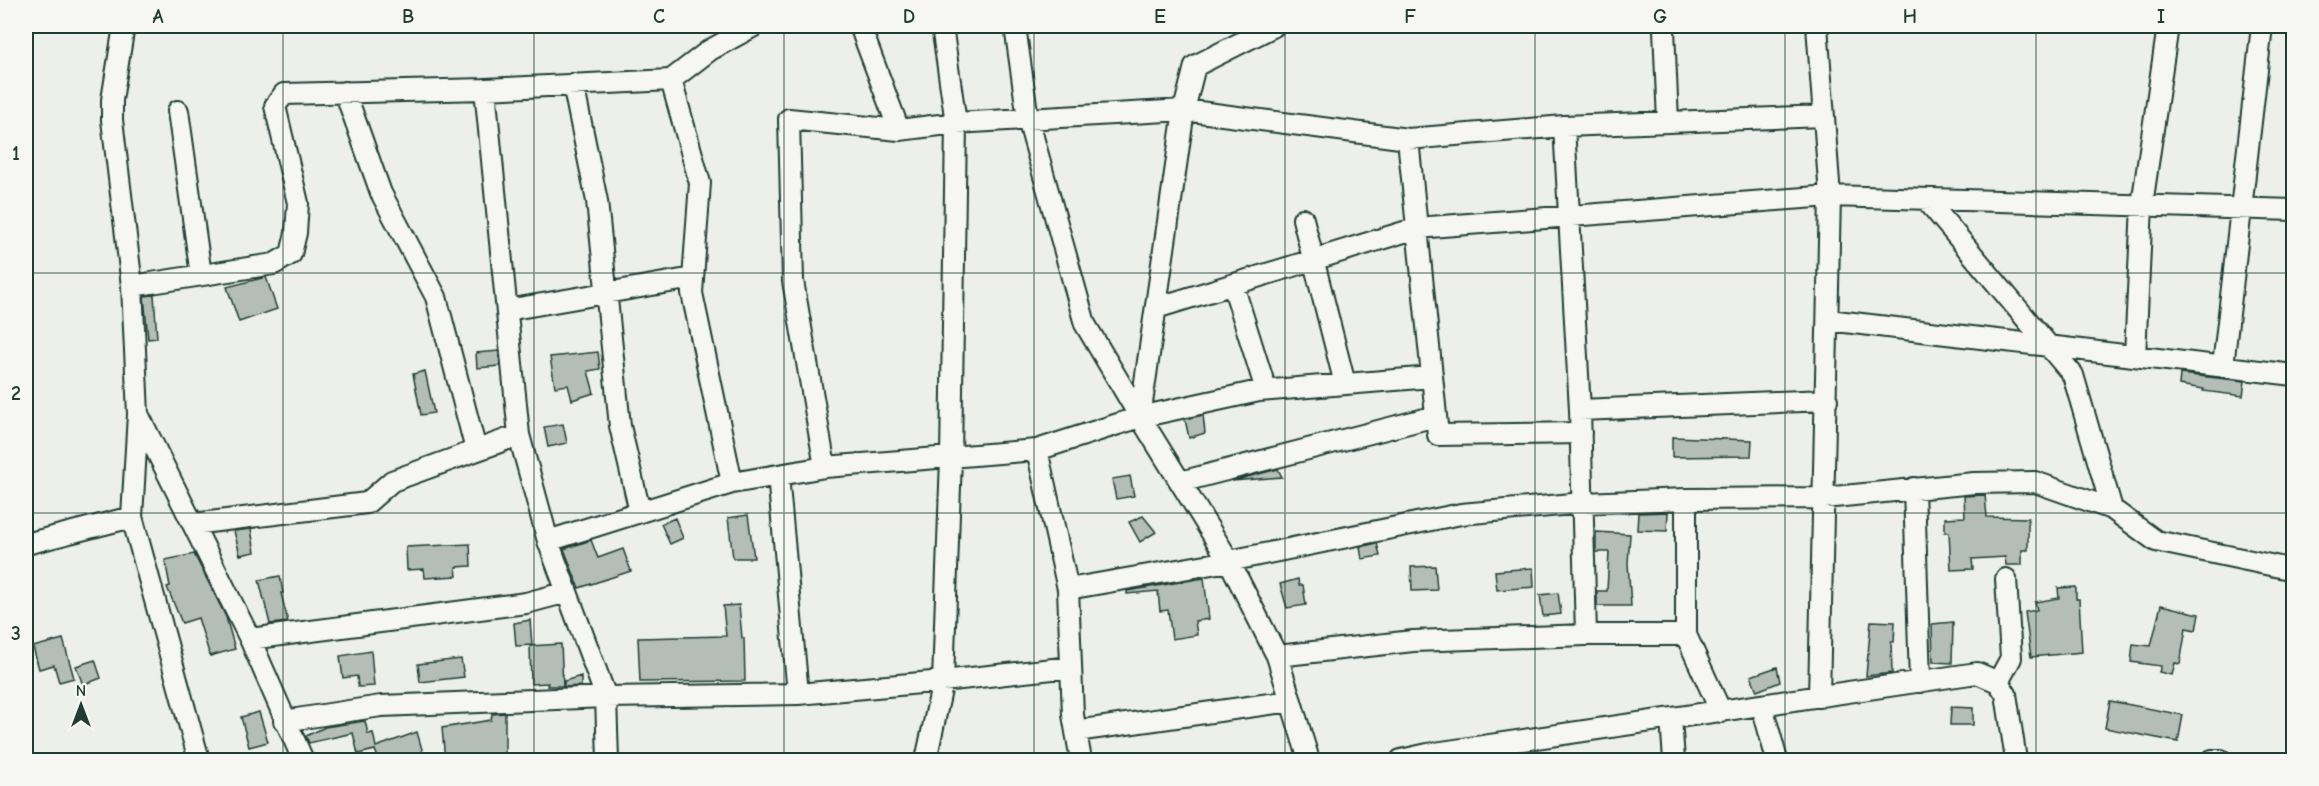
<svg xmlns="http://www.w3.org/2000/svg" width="2319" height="786" font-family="'Comic Neue',sans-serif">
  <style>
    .building { fill: #b4bdb8; stroke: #1f3d34; stroke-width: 1.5 }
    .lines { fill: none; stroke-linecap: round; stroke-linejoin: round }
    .minor-casing { stroke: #1f3d34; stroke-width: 24 }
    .minor { stroke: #f6f6f2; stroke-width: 20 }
    .grid { fill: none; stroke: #1f3d34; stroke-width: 1.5; stroke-opacity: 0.55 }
    .neatline { fill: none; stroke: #1f3d34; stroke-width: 2 }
    .grid-label { font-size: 20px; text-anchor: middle; font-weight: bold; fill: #1f3d34 }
  </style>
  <rect width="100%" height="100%" fill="#edefea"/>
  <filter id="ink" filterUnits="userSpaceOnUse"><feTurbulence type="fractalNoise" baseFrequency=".0167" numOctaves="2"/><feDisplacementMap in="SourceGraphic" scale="12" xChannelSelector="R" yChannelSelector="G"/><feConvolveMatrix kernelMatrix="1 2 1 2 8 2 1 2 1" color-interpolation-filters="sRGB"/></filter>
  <g filter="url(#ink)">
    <!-- building -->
    <path class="building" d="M266,277L277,309L239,322L227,287Z
      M154,295L157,338L148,339L144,296Z
      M499,351L500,366L477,368L476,353Z
      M598,352L600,369L588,371L594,393L572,400L568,385L555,387L550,357Z
      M425,371L434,413L421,415L413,374Z
      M2180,374L2245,381L2243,396L2203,391L2204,389L2179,385Z
      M1203,415L1205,433L1189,438L1185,419Z
      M563,424L567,443L548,447L544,427Z
      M1672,437L1752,440L1751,456L1672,457Z
      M1278,469L1282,477L1232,481Z
      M1130,476L1134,496L1116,499L1112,479Z
      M1985,495L1987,517L2028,518V550H2022V565H2006L2005,557L1972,559L1973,569L1951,570L1949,532H1945V518L1965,517L1964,496Z
      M1668,512L1667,531L1637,530L1638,513Z
      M748,515L754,558H733L728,518Z
      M1143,516L1156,532L1140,542L1129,522Z
      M675,518L683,538L670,544L661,524Z
      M251,529L255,552L240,555L234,531Z
      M1596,532L1630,534L1628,563L1631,606H1597V591H1607L1609,552H1596Z
      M591,540L598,558L623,549L631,571L579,588L564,549Z
      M1377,543L1380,556L1362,559L1360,547Z
      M470,544L471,566L456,567L457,576L425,578L424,569L407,570L406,547Z
      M194,554L226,617L235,649L210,656L198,618L182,623L167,587L170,586L165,560Z
      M1435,566L1437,590L1412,591L1411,567Z
      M1533,568L1534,587L1497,590L1495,571Z
      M280,576L283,593H281L288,622L270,624L259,580Z
      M1204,578L1209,619L1195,621L1197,635L1172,639L1168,610L1160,611L1158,591L1127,594V591Z
      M1298,579L1299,585H1303L1306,605L1287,608L1280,584Z
      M2076,587V599H2079L2082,652L2031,657L2025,612L2037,610L2035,602L2059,598L2058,588Z
      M1558,593L1561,614L1543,616L1540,595Z
      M739,605L742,638H744L745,681L640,682L638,638L726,636L723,606Z
      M2161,605L2199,614L2196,630L2186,628L2180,664L2175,663L2172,675L2159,672L2161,666L2131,662L2133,644L2151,646Z
      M530,620L532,645L516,646L514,623Z
      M1871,621L1895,622L1894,642H1891L1892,673L1866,676Z
      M1953,622L1952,663L1933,662L1932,624Z
      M63,639L74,678L59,682L54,665L39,669L33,647Z
      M561,644L563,686H547L548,683L531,684L530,646Z
      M371,651L374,686L358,687L357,676L343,678L340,656Z
      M461,659L464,677L420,682L418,664Z
      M95,660L101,678L83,685L76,666Z
      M1777,667L1780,682L1757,691L1751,676Z
      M581,676V686L564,687V681Z
      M2110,701L2183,715L2178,742L2105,728Z
      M1951,707L1973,708V725H1950Z
      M259,712L268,742L249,747L241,717Z
      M505,713V754L461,760H445L442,728L491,720L492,714Z
      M365,721L368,734L373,733L376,747L417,732L425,760H379L375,750L358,754L353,733L309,743L306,736L325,727Z"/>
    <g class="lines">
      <defs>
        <path id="minor" d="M124,26L112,100V120L132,286L138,414L132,517L199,760
          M860,26L899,130L956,123L1184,110L1408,139L1564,126L1824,116
          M1015,26L1028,119L1085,324L1140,417
          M1274,26L1195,66L1184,110L1140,417L1229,561L1277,656L1309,760
          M1817,26L1830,196L1819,697
          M1664,29L1668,122
          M671,80L700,183L692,293L732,483
          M573,84L597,201L620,426L640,512
          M485,89L519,435L548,541L606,697L608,760
          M345,92L381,193L436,297L476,450
          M178,111L201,275
          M1564,126L1580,410L1586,635
          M1408,139L1438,435L1581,433
          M1926,199L2073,375L2112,509
          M1303,219L1345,384
          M1233,285L1266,390
          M132,286L274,264L291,254L296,233L298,203L275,106L284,94L485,89L671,80L710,50L754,26
          M1156,308L1417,228L1830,196L2294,210
          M507,310L693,278
          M1828,320L2294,375
          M2135,356L2142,205L2168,26
          M2223,366L2262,26
          M1580,410L1827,400
          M139,416L250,639L303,760
          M1037,450L1068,589L1073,715L1081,760
          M825,467L793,281L789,119L899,130
          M778,475L798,694
          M1180,482L1436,416
          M1914,488L1920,682
          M1686,499V635L1721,712
          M193,524L367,503L392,481L519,435
          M548,541L732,483L825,467L1037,450L1140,417L1259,391L1432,377
          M26,544L132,517
          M2006,579L2011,658L1998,682L2006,694L2016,760
          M1068,589L1229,561L1461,514L1583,503L1686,499L1824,498L1974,483L2035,482L2112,509L2156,541L2294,570
          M250,639L526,603L567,592
          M1277,656L1413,641L1586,635H1686
          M1762,706L1777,760
          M1671,719L1674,760
          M284,721L381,706L606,697L798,694L943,681L1071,667
          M1076,731L1291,701
          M926,760L943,681L951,458L956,123L942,26
          M1401,760L1428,754L1977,673L1998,682
          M2212,760H2221"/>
      </defs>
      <!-- minor casing -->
      <use href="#minor" class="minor-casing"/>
      <!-- minor -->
      <use href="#minor" class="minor"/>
    </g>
  </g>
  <!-- grid -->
  <path class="grid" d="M283,26V760M534,26V760M784,26V760M1034,26V760M1285,26V760M1535,26V760M1785,26V760M2036,26V760M26,273H2294M26,513H2294"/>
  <!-- margin -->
  <rect width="2319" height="786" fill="none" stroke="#f6f6f2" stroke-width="66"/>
  <!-- north arrow -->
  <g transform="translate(81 705)" stroke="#f6f6f2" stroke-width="4.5" paint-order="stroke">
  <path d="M0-4.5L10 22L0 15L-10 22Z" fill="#1f3d34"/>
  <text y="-9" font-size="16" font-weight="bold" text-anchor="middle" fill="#1f3d34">N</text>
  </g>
  <rect x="33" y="33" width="2253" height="720" class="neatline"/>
  <g class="grid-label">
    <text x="158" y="23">A</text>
    <text x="408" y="23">B</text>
    <text x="659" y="23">C</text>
    <text x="909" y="23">D</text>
    <text x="1160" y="23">E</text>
    <text x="1410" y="23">F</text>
    <text x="1660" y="23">G</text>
    <text x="1910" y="23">H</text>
    <text x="2161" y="23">I</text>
    <text x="16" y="160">1</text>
    <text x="16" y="400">2</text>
    <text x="16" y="640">3</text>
  </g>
</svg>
